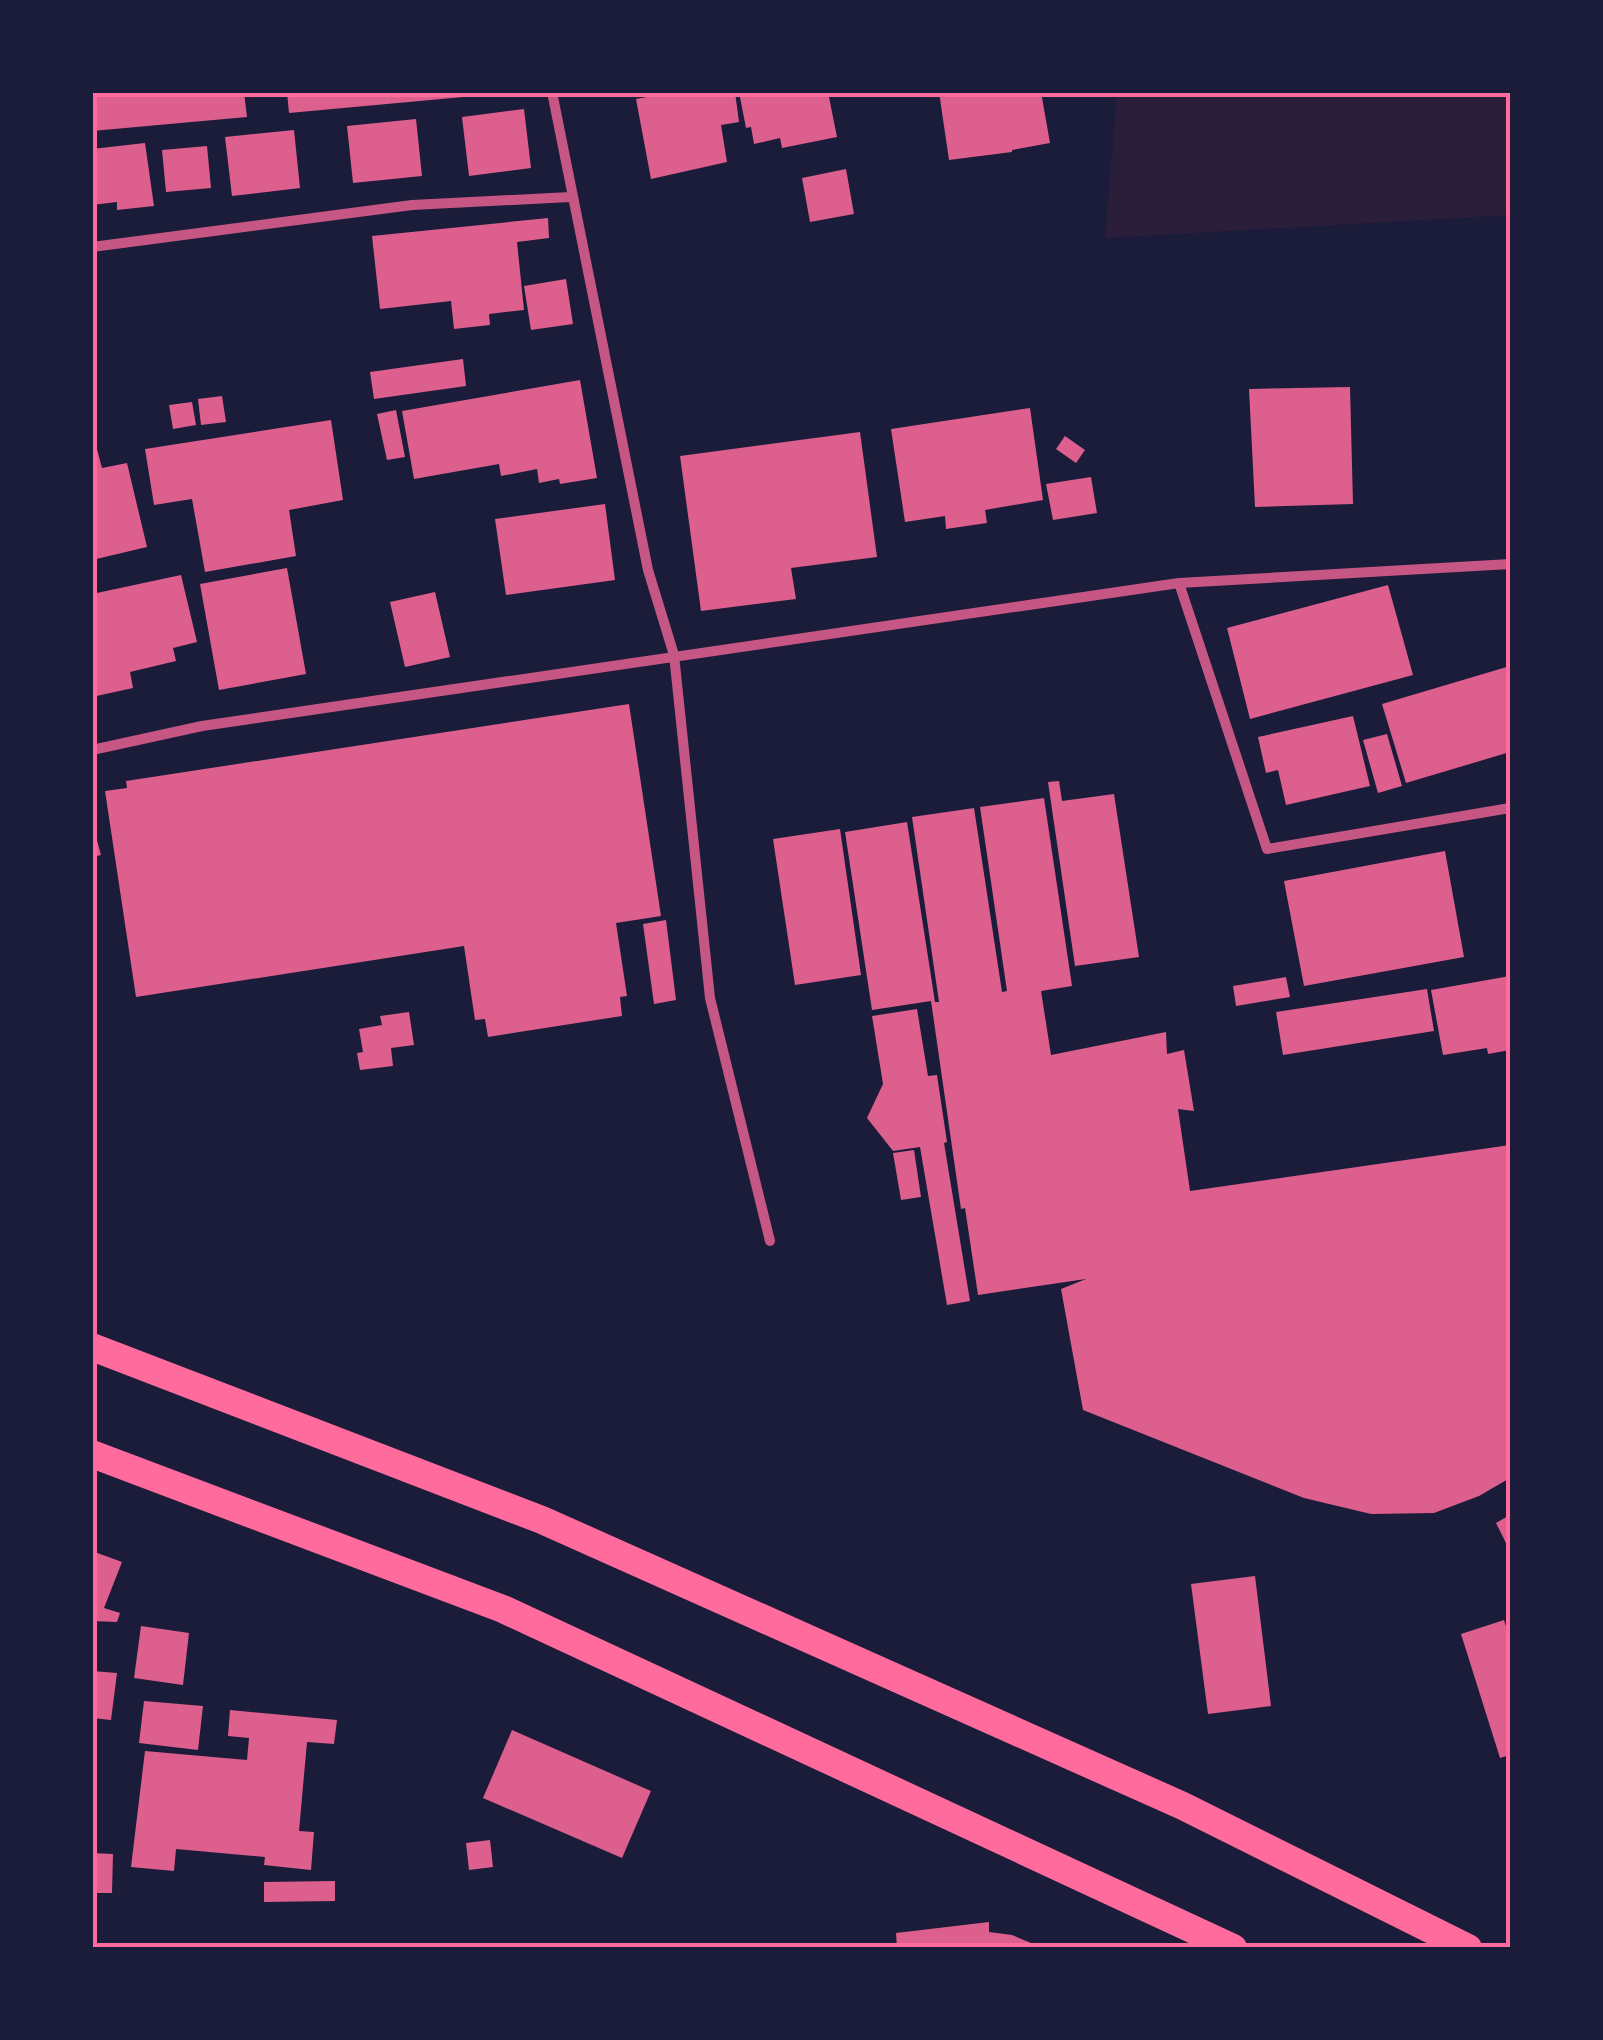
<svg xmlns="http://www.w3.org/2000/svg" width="1603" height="2040" font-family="Ubuntu,sans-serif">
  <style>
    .green { fill: #2a1e3b }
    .building { fill: #dd5f8e }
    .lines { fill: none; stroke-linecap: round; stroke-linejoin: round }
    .minor { stroke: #c65784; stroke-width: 10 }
    .trunk { stroke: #ff6b9d; stroke-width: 28 }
    .neatline { fill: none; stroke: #ff6b9d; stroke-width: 4 }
  </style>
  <rect width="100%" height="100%" fill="#1b1b3a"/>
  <!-- green -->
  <path class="green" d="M1117,93H1510V215L1105,238Z"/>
  <!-- building -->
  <path class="building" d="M92,92H244L247,117L92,131Z
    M287,92H474V96L289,113Z
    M674,92H735L739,122L721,125L727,162L651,179L636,99Z
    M739,92H828L837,137L782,148L780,138L754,144L751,127L746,128Z
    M939,92H1041L1050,143L1012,150V152L949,160Z
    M524,109L531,168L469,176L462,117Z
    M416,119L422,176L353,183L347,126Z
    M294,130L300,188L232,196L225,137Z
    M145,143L154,206L117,210V202L92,205V149Z
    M207,146L211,188L166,192L162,150Z
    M846,169L854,214L810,222L802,178Z
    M548,218L549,238L517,242L524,310L489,314L490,325L454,329L451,301L380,309L372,236Z
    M566,279L573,324L531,330L524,286Z
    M463,359L466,386L374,399L370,372Z
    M580,380L597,478L560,484L559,479L539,483L537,469L501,476L499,464L414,479L402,411Z
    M1350,387L1353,504L1255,507L1249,389Z
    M222,396L226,422L201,425L198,399Z
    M192,402L196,425L173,429L169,405Z
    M1030,408L1043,500L985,510L987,523L946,529L945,516L905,522L891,429Z
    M396,410L405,457L387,460L377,414Z
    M331,420L343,500L289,510L296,556L205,572L192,499L154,505L145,449Z
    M92,430L102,468L127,463L147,547L92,560Z
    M860,432L877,557L791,568L796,599L701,611L680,456Z
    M1065,436L1085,450L1076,463L1056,449Z
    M1091,477L1097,513L1053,520L1046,484Z
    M605,504L615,580L506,595L495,519Z
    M287,568L306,674L219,690L200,584Z
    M181,575L197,642L173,648L176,661L130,672L133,688L92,697V594Z
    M1388,585L1413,675L1250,719L1227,628Z
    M435,592L450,657L405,667L390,602Z
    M1510,666V752L1406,783L1382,704Z
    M629,704L661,916L616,923L627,996L620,997L622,1016L488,1037L485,1019L475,1020L464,946L136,997L105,791L127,788L126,781Z
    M1353,716L1370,786L1286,805L1278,770L1266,773L1258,737Z
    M1387,734L1402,786L1378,793L1363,740Z
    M1059,781L1062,801L1114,794L1139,957L1075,966L1048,782Z
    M1044,798L1072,986L1041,991L1051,1055L1166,1032L1167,1054L1184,1050L1194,1111L1178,1109L1190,1191L1510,1145V1478L1479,1496L1434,1513L1371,1514L1304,1498L1083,1410L1061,1289L1086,1279L978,1295L965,1208L961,1209L931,1001L872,1010L845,832L907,822L935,1002H939L912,817L974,808L1002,992L1007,991L980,807Z
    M92,822L101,855L92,857Z
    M840,829L861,975L795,985L773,839Z
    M1445,851L1464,957L1304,986L1284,881Z
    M666,920L676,1000L654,1004L643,924Z
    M1510,976V1050L1488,1054L1487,1048L1443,1055L1431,990Z
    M1286,977L1290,997L1236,1006L1233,986Z
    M1427,989L1434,1031L1283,1055L1276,1012Z
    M917,1009L928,1076L937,1075L947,1142L944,1143L970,1301L947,1305L920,1147L893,1151L867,1118L883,1084L872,1016Z
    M409,1012L414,1045L391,1048L393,1066L360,1070L357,1053L363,1052L359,1029L382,1025L380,1016Z
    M914,1150L921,1197L901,1200L893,1153Z
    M1510,1515V1540L1506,1543L1496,1523Z
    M92,1551L122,1562L104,1608L120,1613L117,1622L92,1621Z
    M1255,1576L1271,1706L1208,1714L1191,1584Z
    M1504,1620L1510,1639V1755L1500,1758L1461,1634Z
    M141,1626L189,1633L183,1685L134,1678Z
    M92,1671L117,1673L111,1720L92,1718Z
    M144,1701L203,1706L198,1750L139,1743Z
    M230,1710L337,1720L334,1744L307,1742L299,1831L314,1832L311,1870L264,1865L265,1857L176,1849L174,1871L131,1867L145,1751L247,1760L249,1738L228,1736Z
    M512,1730L651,1791L622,1858L483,1798Z
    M490,1840L493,1867L469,1870L466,1843Z
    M92,1853L113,1854L112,1893H96V1914H92Z
    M335,1881V1901L264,1902V1882Z
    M989,1922V1932L1012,1935L1043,1948H897L896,1933Z"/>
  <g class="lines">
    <!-- minor -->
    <path class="minor" d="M552,92L648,570L674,655L710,998L770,1241
      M92,247L412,205L570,197
      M1179,583L1267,849L1510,808
      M92,750L202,726L1179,583L1510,564"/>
    <!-- trunk -->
    <path class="trunk" d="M92,1347L542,1520L1183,1806L1468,1948
      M92,1454L503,1609L1233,1948"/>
  </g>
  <!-- border -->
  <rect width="1603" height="2040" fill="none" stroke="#1b1b3a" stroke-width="190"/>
  <rect x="95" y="95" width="1413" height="1850" class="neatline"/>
</svg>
